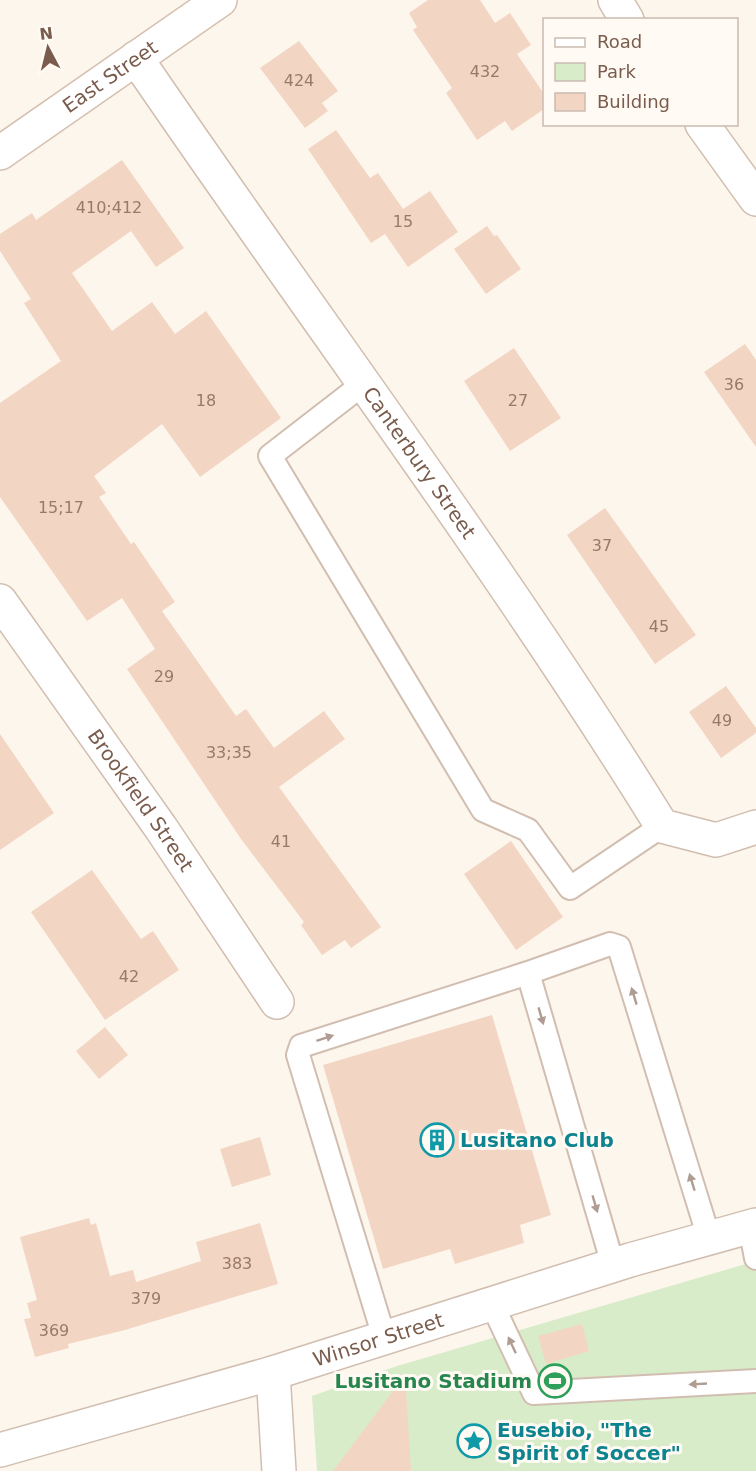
<svg xmlns="http://www.w3.org/2000/svg" width="756" height="1471" font-family="'DejaVu Sans',sans-serif">
  <style>
    .green { fill: #d8ecc9 }
    .building { fill: #f3d5c3 }
    .lines { fill: none; stroke-linecap: round; stroke-linejoin: round }
    .lane-casing { stroke: #d1beb0; stroke-width: 26 }
    .street-casing { stroke: #d1beb0; stroke-width: 36 }
    .secondary-casing { stroke: #d6c0b0; stroke-width: 36 }
    .lane { stroke: #fff; stroke-width: 22 }
    .street { stroke: #fff; stroke-width: 33 }
    .secondary { stroke: #fff; stroke-width: 33 }
    .oneway { fill: #af9d94 }
    .labels { text-anchor: middle; dominant-baseline: central; stroke-width: 6; stroke-linejoin: round; paint-order: stroke }
    .number-label { font-size: 16px; fill: #987a6a }
    .street-label { font-size: 20px; fill: #7a5c4d; stroke: #fffaf3 }
    .culture-label { font-size: 20px; font-weight: bold; fill: #0d838f; stroke: #fffaf3; text-anchor: start }
    .leisure-label { font-size: 20px; font-weight: bold; fill: #27864d; stroke: #fffaf3; text-anchor: end }
  </style>
  <rect width="100%" height="100%" fill="#fdf6ec"/>
  <!-- green -->
  <path class="green" d="M756,1261V1471H317L312,1396L397,1366Z"/>
  <!-- building -->
  <path class="building" d="M428,0H480L495,23L510,13L531,45L517,54L544,94V109L512,131L505,121L477,140L446,93L452,88L413,30L417,27L409,13Z
    M299,41L338,91L322,103L328,111L305,128L260,68Z
    M336,130L370,178L378,173L403,209L430,191L458,232L408,267L385,234L371,243L308,149Z
    M122,160L184,248L156,267L131,231L72,273L112,331L152,302L175,334L206,311L281,418L200,477L162,424L94,476L106,493L99,497L131,544L134,542L175,602L162,611L236,716L246,709L274,748L324,711L345,739L279,787L381,927L351,948L345,940L322,955L301,925L304,922L241,839L127,669L155,649L122,598L87,621L0,497V403L61,361L24,303L31,299L0,251V234L32,213L36,220Z
    M487,226L494,236L497,235L521,269L486,294L454,249Z
    M745,344L756,360V447L704,372Z
    M514,348L561,418L510,451L464,381Z
    M605,508L696,635L655,664L567,535Z
    M726,686L756,728V733L721,758L689,712Z
    M0,734L54,813L0,850Z
    M511,841L563,917L516,950L464,874Z
    M92,870L141,939L153,931L179,970L105,1020L31,912Z
    M492,1015L551,1215L520,1225L524,1243L455,1264L450,1249L383,1269L323,1065Z
    M105,1027L128,1055L99,1079L76,1051Z
    M260,1137L271,1175L232,1187L220,1149Z
    M89,1218L91,1225L96,1223L110,1276L133,1270L136,1282L201,1261L196,1242L260,1223L278,1284L125,1330L68,1344L69,1348L35,1357L24,1319L31,1318L27,1303L37,1300L20,1237Z
    M582,1324L589,1351L546,1364L538,1336Z
    M405,1375L411,1471H333Z"/>
  <g class="lines">
    <defs>
      <path id="lane" d="M363,384L270,456L483,810L528,830L570,888L662,826
        M528,973L610,944L619,947L709,1238
        M750,1227L756,1258
        M492,1304L534,1393L756,1381
        M384,1337L298,1055L301,1046L528,973L613,1265"/>
      <g id="street">
        <path d="M615,0L627,20"/>
        <path id="s1" d="M136,58C311,315 499,563 662,826L716,840L756,827"/>
        <path d="M702,124L756,199"/>
        <path id="s2" d="M0,601L161,828L277,1002"/>
        <path d="M273,1373L279,1471"/>
        <path id="s3" d="M0,1450L273,1373L630,1260L756,1225"/>
      </g>
      <g id="secondary">
        <path id="s4" d="M0,153L220,0"/>
      </g>
    </defs>
    <!-- lane casing -->
    <use href="#lane" class="lane-casing"/>
    <!-- street casing -->
    <use href="#street" class="street-casing"/>
    <!-- secondary casing -->
    <use href="#secondary" class="secondary-casing"/>
    <!-- lane -->
    <use href="#lane" class="lane"/>
    <!-- street -->
    <use href="#street" class="street"/>
    <!-- secondary -->
    <use href="#secondary" class="secondary"/>
  </g>
  <!-- one-way arrows -->
  <defs><path id="oneway-solid" d="M-6-.8H1V-3.2L6.5 0L1 3.2V.8H-6Z" transform="scale(1.5)"/></defs>
  <g class="oneway">
    <use href="#oneway-solid" transform="translate(634 996) rotate(-107)"/>
    <use href="#oneway-solid" transform="translate(541 1016) rotate(74)"/>
    <use href="#oneway-solid" transform="translate(325 1038) rotate(-18)"/>
    <use href="#oneway-solid" transform="translate(692 1182) rotate(-107)"/>
    <use href="#oneway-solid" transform="translate(595 1204) rotate(74)"/>
    <use href="#oneway-solid" transform="translate(512 1345) rotate(-115)"/>
    <use href="#oneway-solid" transform="translate(698 1384) rotate(177)"/>
  </g>
  <!-- icons -->
  <defs>
    <symbol id="building-ring" viewBox="-11 -11 22 22"><circle r="9.5" fill="#fffaf3" stroke="#0f9aa8" stroke-width="1.5"/><path d="M-4-6H4V6H1V3H-1V6H-4ZM-2.5-4.3h1.7v1.8h-1.7ZM.8-4.3h1.7v1.8H.8ZM-2.5-1h1.7V.8h-1.7ZM.8-1h1.7V.8H.8Z" fill="#0f9aa8"/></symbol>
    <symbol id="stadium-ring" viewBox="-11 -11 22 22"><circle r="9.5" fill="#fffaf3" stroke="#2e9e5b" stroke-width="1.5"/><path d="M0-5a6.5 5 0 1 0 0 10a6.5 5 0 1 0 0-10ZM-3.5-1.8h7v3.6h-7Z" fill="#2e9e5b"/></symbol>
    <symbol id="sight-ring" viewBox="-11 -11 22 22"><circle r="9.5" fill="#fffaf3" stroke="#0f9aa8" stroke-width="1.5"/><path d="M0-6L1.8-2.2L6-1.7L2.9 1.2L3.7 5.4L0 3.3L-3.7 5.4L-2.9 1.2L-6-1.7L-1.8-2.2Z" fill="#0f9aa8"/></symbol>
  </defs>
  <g fill-rule="evenodd">
    <use href="#building-ring" x="418" y="1121" width="38" height="38"/>
    <use href="#stadium-ring" x="536" y="1362" width="38" height="38"/>
    <use href="#sight-ring" x="455" y="1422" width="38" height="38"/>
  </g>
  <g class="labels">
    <!-- number labels -->
    <g class="number-label">
      <text x="485" y="71">432</text>
      <text x="299" y="80">424</text>
      <text x="109" y="207">410;412</text>
      <text x="403" y="221">15</text>
      <text x="734" y="384">36</text>
      <text x="206" y="400">18</text>
      <text x="518" y="400">27</text>
      <text x="61" y="507">15;17</text>
      <text x="602" y="545">37</text>
      <text x="659" y="626">45</text>
      <text x="164" y="676">29</text>
      <text x="722" y="720">49</text>
      <text x="229" y="752">33;35</text>
      <text x="281" y="841">41</text>
      <text x="129" y="976">42</text>
      <text x="237" y="1263">383</text>
      <text x="146" y="1298">379</text>
      <text x="54" y="1330">369</text>
    </g>
    <!-- street labels -->
    <g class="street-label">
      <text stroke="none"><textPath href="#s4" startOffset="134">East Street</textPath></text>
      <text stroke="none"><textPath href="#s1" startOffset="494">Canterbury Street</textPath></text>
      <text stroke="none"><textPath href="#s2" startOffset="244">Brookfield Street</textPath></text>
      <text stroke="none"><textPath href="#s3" startOffset="394">Winsor Street</textPath></text>
    </g>
    <!-- culture labels -->
    <g class="culture-label">
      <text x="460" y="1140">Lusitano Club</text>
      <text x="497" y="1430">Eusebio, "The<tspan x="497" dy="23">Spirit of Soccer"</tspan></text>
    </g>
    <!-- leisure labels -->
    <g class="leisure-label">
      <text x="532" y="1381">Lusitano Stadium</text>
    </g>
  </g>
  <!-- legend -->
  <rect x="543" y="18" width="195" height="108" fill="#fffaf3" stroke="#cabbb1" stroke-width="1.5"/>
  <rect x="555" y="38" width="30" height="9" fill="#ffffff" stroke="#cabbb1" stroke-width="1.5"/>
  <text x="597" y="48" font-size="18" fill="#7a5c4d">Road</text>
  <rect x="555" y="63" width="30" height="18" fill="#d8ecc9" stroke="#cabbb1" stroke-width="1.5"/>
  <text x="597" y="78" font-size="18" fill="#7a5c4d">Park</text>
  <rect x="555" y="93" width="30" height="18" fill="#f3d5c3" stroke="#cabbb1" stroke-width="1.5"/>
  <text x="597" y="108" font-size="18" fill="#7a5c4d">Building</text>
  <!-- north arrow -->
  <g transform="translate(48 48) rotate(353)" stroke="#fffaf3" stroke-width="4.5" paint-order="stroke">
  <path d="M0-4.5L10 22L0 15L-10 22Z" fill="#7a5c4d"/>
  <text y="-9" font-size="16" font-weight="bold" text-anchor="middle" fill="#7a5c4d">N</text>
  </g>
</svg>
